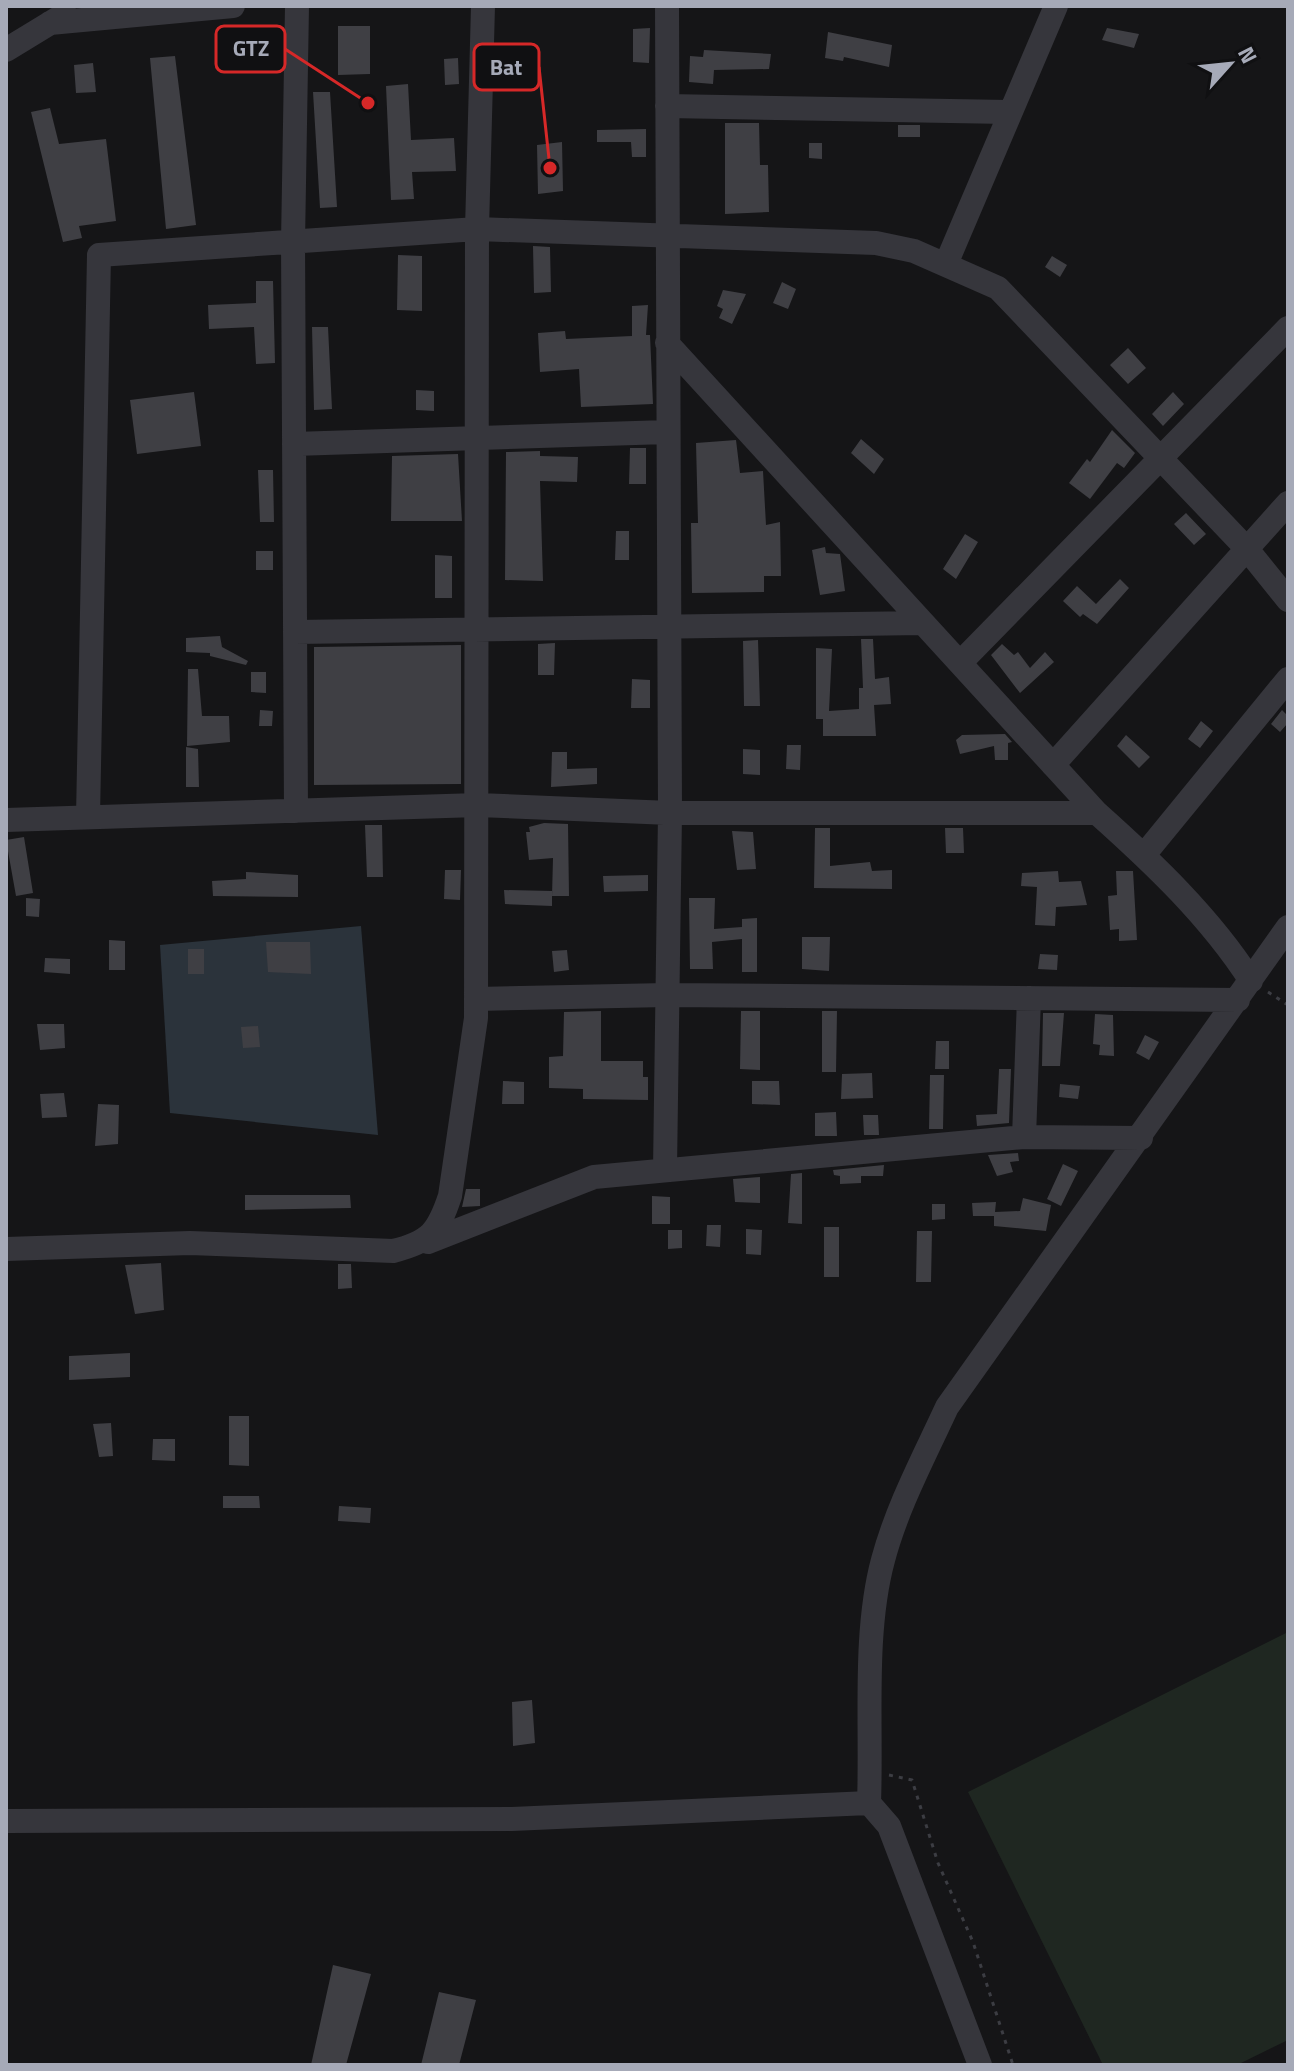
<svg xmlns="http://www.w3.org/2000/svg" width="1294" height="2071" font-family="'Titillium Web',sans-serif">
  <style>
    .green { fill: #1f2721 }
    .water { fill: #2b333b }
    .building { fill: #3f3f44 }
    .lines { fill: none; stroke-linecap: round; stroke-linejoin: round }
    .path { stroke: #3c3d43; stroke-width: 3; stroke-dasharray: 4 6; stroke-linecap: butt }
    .minor { stroke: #36363c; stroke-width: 24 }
    .leader { fill: none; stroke: #d62828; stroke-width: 3 }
    .callout-dot { fill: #d62828; stroke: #101012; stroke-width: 3 }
    .callout { fill: #101012; stroke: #d62828; stroke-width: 3 }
    .callout-label { font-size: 22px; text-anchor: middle; font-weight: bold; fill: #a6aab8 }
  </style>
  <rect width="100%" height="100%" fill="#151517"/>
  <!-- green -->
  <path class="green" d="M1288,1632V2040L1237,2065H1103L968,1792Z"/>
  <!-- water -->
  <path class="water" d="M361,926L378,1135L170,1113L160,945Z"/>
  <!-- building -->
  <path class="building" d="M338,26H370V74L338,75Z
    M650,28L649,63L633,62V29Z
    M1107,28L1139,34L1134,48L1102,40Z
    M828,32L892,45L889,67L844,57L843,61L825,58Z
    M704,50L771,54L769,69L714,70L713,84L689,82L690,56L703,57Z
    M175,56L196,225L166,229L150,58Z
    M458,58L459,84L445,85L444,59Z
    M93,63L96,92L76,93L74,65Z
    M408,84L411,140L454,138L456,171L412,172L414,199L391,200L386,86Z
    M313,92H330L337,207L320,208Z
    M50,108L59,144L106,139L116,221L79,226L82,238L63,242L31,112Z
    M725,123H759L760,165H768L769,212L725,214Z
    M898,125H920V137H898Z
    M646,129V157H632L631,142H597V130Z
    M562,142L563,191L538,194L537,145Z
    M809,143H822V159L809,158Z
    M533,246L550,247L551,292L534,293Z
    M398,255L422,256V311L397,310Z
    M1052,256L1067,265L1060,277L1045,267Z
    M256,281H273L275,363L256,364L254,327L209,329L208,305L256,303Z
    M782,282L796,289L788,309L773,303Z
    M723,290L746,294L732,324L719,318L723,309L717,306Z
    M648,305L646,335H650L653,404L581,407L579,369L540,372L538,333L565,331L566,339L632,336V306Z
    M312,327H328L332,409L314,410Z
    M1128,348L1146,368L1128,384L1110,365Z
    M416,390L434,391V411L416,410Z
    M194,392L201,446L137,454L130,400Z
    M1173,392L1184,404L1163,426L1152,414Z
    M1112,430L1135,453L1124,468L1117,463L1090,499L1069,483L1087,459L1090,462Z
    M861,439L884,459L874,474L851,453Z
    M736,440L740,473L763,471L766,525L780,522L781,576H764V592L692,593L691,523H698L696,443Z
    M630,448H646V484H629Z
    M540,451V456L578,457L577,482L540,481L543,581L505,580L506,452Z
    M458,454L462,521H391L392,456Z
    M258,470H273L274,522H260Z
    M1186,513L1206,534L1194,545L1174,524Z
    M616,531H629V560H615Z
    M965,534L978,542L956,579L943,569Z
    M825,547L826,553L840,554L845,591L820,595L812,550Z
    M256,551H273V570H256Z
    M435,555L452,556V598H435Z
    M1120,579L1129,588L1097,624L1083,614L1080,617L1063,601L1077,586L1096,604Z
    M220,636L222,647L248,661L246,665L210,656V653L186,652V638Z
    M861,639H873L875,679L889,677L891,704L874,705L876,736H823V719H816V648L832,649L829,711L859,709V688H863Z
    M758,640L760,706H744L743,641Z
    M555,643L554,675H538V644Z
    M1002,644L1014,655L1018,652L1030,668L1045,652L1054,662L1020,693L991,655Z
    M461,645V784L314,785V647Z
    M188,669H198L202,716H229L230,742L187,746Z
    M251,672H266V693L251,692Z
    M632,679L650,680V708H631Z
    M260,710L273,711L272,726H259Z
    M1282,710L1288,716V723L1280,732L1271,724Z
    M1201,721L1213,731L1200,748L1188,739Z
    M1005,734L1012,742L1008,743V760H995L994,746L960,754L956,740L962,735Z
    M1126,735L1150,757L1139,768L1117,746Z
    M787,745H801L800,770L786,769Z
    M186,747L198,749L199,787H186Z
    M743,749L760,750V775L743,774Z
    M552,752H567V769L597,768V784L551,787Z
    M544,823L568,824L569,896H552L553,858L529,860L526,832H530L529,827Z
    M365,825H382L383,877H367Z
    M815,828H830V866L870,862L872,871L892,870V889L814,888Z
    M945,828H963L964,853H946Z
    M732,831L753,832L756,869L737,870Z
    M24,837L33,893L16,896L6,840Z
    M445,870H461L460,900L444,899Z
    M1058,871L1059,882L1081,881L1087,905L1056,907L1055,926L1035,925L1037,887L1021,886L1022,873Z
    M1116,871H1133L1137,940L1119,941V929L1110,930L1108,896L1117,895Z
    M246,872L298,875V897L213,896L212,881L246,879Z
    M648,875V891L604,892L603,876Z
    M504,890L552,891V906L505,904Z
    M26,898L40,899L39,917L26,916Z
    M689,898H715L714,929L742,927V919L757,918V972H742V939L712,942L713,969H690Z
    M802,937H830L829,971L802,969Z
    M109,940L125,941V970H109Z
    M266,942H310L311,974L268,972Z
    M188,949H204V974H188Z
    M567,950L569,970L554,972L552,951Z
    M1040,954L1058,955L1057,970L1038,969Z
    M45,958L70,959V974L44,972Z
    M601,1011V1061H643V1077H648V1100L583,1099V1089L549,1088V1057L563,1056L564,1012Z
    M741,1011H760V1070L740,1069Z
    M822,1011H837L836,1072H822Z
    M1043,1013H1064L1060,1066H1042Z
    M1095,1014L1113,1015L1114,1056L1099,1055L1100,1045L1093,1044Z
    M37,1024H64L65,1048L40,1050Z
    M258,1026L260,1047L243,1048L241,1027Z
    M1145,1035L1159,1042L1149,1060L1136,1053Z
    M936,1041H949V1069H935Z
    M999,1069H1011L1009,1123L977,1126L976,1115L997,1114Z
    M872,1073L873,1098L841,1099L842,1074Z
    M930,1075H944L943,1129H929Z
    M503,1081L524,1082V1104H502Z
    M752,1081H779L780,1105L752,1104Z
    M1060,1084L1080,1086L1078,1099L1059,1097Z
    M64,1093L67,1117L42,1118L40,1094Z
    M98,1104L119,1105L118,1144L95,1146Z
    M836,1112L837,1136H815V1113Z
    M863,1115H878L879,1135H864Z
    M1018,1153L1019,1161L1010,1162L1013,1172L997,1176L988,1155Z
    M1063,1164L1078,1171L1061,1206L1047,1199Z
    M884,1165L883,1176H861V1183L840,1184V1176L834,1175L833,1170Z
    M802,1173V1224L788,1223L791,1174Z
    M760,1177V1203L735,1202L733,1179Z
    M466,1189H480V1206L462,1207Z
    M245,1195H350L351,1208L245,1210Z
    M652,1196L670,1197V1224H652Z
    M1023,1198L1051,1205L1046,1231L994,1226V1216H973L972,1203L996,1202L995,1212L1020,1211Z
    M932,1204H945V1219L932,1220Z
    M707,1225H721L720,1247L706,1246Z
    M824,1227H839V1277H824Z
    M746,1229L762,1230L761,1255L746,1254Z
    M668,1230H682V1248L668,1249Z
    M917,1231H932L931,1282H916Z
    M161,1263L164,1310L135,1314L125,1265Z
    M338,1264H351L352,1288L338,1289Z
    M130,1353V1377L69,1380V1356Z
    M229,1416H249V1466L229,1465Z
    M111,1423L113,1456L99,1457L93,1424Z
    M153,1439H175V1461L152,1460Z
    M223,1496H259L260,1508H223Z
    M339,1506L371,1508L370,1523L338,1521Z
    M532,1700L535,1743L513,1746L512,1702Z
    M333,1965L371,1974L346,2065H311Z
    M439,1992L476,2000L459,2065H421Z"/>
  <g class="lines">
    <!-- path -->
    <path class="path" d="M1268,992L1288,1005
      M889,1775L912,1780L938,1863L973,1942L1013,2065"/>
    <!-- minor -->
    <path class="minor" d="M50,23L233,6
      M6,50L65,14
      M667,106L1008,112
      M946,264L1056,6
      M667,343L1097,813C1153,863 1210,917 1251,981
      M294,444L667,432
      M295,632L923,623
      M960,663L1288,328
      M1053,765L1288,503
      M296,811L293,242L297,6
      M88,817L99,255L477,229L876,243L914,251L998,288L1247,549L1288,600
      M6,820L478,805L670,813H1097
      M1144,855L1288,679
      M476,999L667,995L1238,1000
      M1024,1137L1029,998
      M665,1170L670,813L667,6
      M428,1242L594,1177L1024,1137L1141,1138
      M6,1249L190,1243L393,1251C430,1242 438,1232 450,1196L476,1018L477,229L483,6
      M869,1803C872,1726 863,1634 883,1560C897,1507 924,1457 947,1407L1288,927
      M6,1821L512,1819L869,1803L889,1826L980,2065"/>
  </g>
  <!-- callouts -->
  <path class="leader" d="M368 103L285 49M550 168L539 67"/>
  <g class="callout-dot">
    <circle cx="368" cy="103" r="8"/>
    <circle cx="550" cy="168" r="8"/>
  </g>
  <g class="callout">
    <rect x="216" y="26" width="69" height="46" rx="8"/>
    <rect x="474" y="44" width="65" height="46" rx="8"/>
  </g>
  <g class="callout-label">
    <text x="251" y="56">GTZ</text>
    <text x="506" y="75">Bat</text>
  </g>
  <!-- border -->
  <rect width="1294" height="2071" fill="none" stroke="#a6aab8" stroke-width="16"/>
  <!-- north arrow -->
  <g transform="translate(1230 64) rotate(63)" stroke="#101012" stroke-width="6" paint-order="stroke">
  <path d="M0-6L14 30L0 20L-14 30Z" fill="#a6aab8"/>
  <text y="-12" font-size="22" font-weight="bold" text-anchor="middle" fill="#a6aab8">N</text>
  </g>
</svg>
